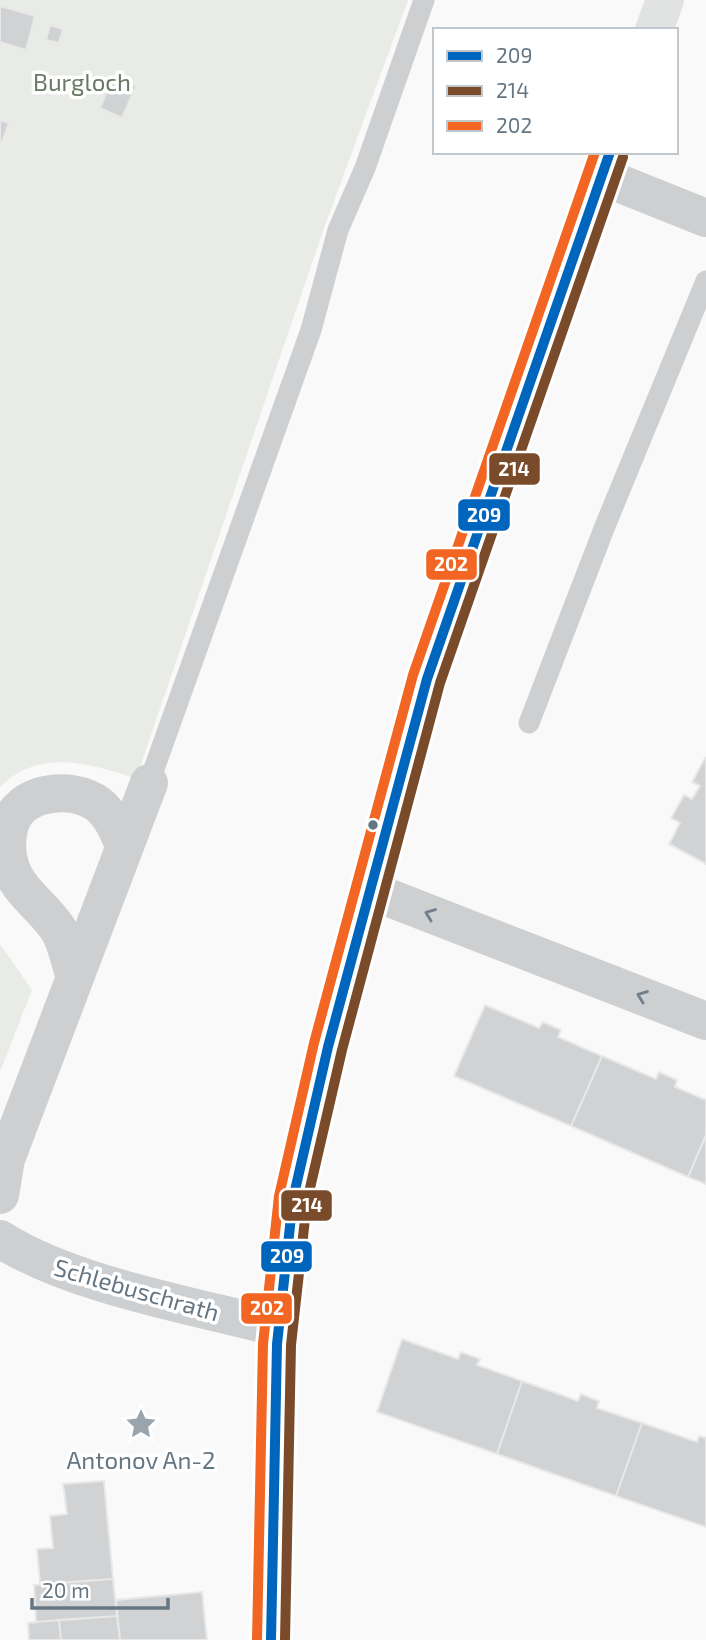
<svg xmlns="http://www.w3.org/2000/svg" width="706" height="1640" font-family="'Exo 2',sans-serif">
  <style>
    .green { fill: #e8ebe6 }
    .building { fill: #d0d2d3; stroke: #e8e8e8; stroke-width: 2 }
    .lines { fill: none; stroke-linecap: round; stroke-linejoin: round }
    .lane { stroke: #cecfd0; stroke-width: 21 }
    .street { stroke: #cecfd0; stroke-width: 38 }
    .primary { stroke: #e1e2e2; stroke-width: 38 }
    .bus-1-casing { stroke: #fff; stroke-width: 16 }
    .bus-2-casing { stroke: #fff; stroke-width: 16 }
    .bus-3-casing { stroke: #fff; stroke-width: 16 }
    .bus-1 { stroke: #0065bd; stroke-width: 10 }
    .bus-2 { stroke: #7a4b2a; stroke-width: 10 }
    .bus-3 { stroke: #f26522; stroke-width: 10 }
    .oneway { stroke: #707f8b }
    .bus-dot { fill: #657683; stroke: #fff; stroke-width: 2.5 }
    .labels { text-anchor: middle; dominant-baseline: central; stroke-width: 7; stroke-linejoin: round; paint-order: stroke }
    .park-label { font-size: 24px; fill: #687a64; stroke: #fff }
    .street-label { font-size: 24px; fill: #657683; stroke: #fff }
    .poi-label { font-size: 24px; fill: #657683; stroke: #fff }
    .line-badge { stroke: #fff; stroke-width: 2.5 }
    .badge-label { font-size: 19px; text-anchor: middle; font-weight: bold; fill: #fff }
  </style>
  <rect width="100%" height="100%" fill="#f9f9f9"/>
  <!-- green -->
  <path class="green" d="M0,0H408L323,231L136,779C91,763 39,748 0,787Z
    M0,944L32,990L0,1072Z"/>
  <!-- building -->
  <path class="building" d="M0,6L35,16L26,50L0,42Z
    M50,25L63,29L59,43L46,40Z
    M113,77L136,86L122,118L100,108Z
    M0,120L9,123L0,147Z
    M705,758H706V864L669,844L680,823L671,818L684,795L692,799L700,786L692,782Z
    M485,1005L539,1028L543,1022L561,1030L558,1037L602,1056L571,1126L454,1076Z
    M602,1056L656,1079L659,1072L677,1080L675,1087L706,1100V1135L688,1177L571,1126Z
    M706,1135V1184L688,1177Z
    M402,1339L458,1359L461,1352L480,1359L477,1365L522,1381L497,1454L377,1412Z
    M522,1381L578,1401L581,1394L599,1401L597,1408L642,1423L616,1496L497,1454Z
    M642,1423L697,1442L699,1436L706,1438V1527L616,1496Z
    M104,1481L113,1579L40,1584L37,1549L53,1548L50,1516L67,1514L63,1484Z
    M113,1579L117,1616L36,1622L34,1585Z
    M202,1592L207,1640H120L116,1600Z
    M117,1616L120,1640H61L59,1620Z
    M59,1620L61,1640H29L28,1623Z"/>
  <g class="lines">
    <!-- lane -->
    <path class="lane" d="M529,723L605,526L706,281
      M149,783L311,330L338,230L365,168L424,0"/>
    <!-- street -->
    <path class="street" d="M601,176L706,218
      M369,890L706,1021
      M74,974C69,960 66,941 58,929C44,907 17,891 10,865C5,849 6,822 19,809C40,787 87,788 106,812C114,821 119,834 124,845
      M0,1195L6,1159L149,783
      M0,1239C72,1285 194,1306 279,1328"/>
    <!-- primary -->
    <path class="primary" d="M654,30L665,0
      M271,1640L277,1344L293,1199L328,1047L427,679L610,152"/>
    <defs>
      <path id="bus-1" d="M271,1640L277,1344L293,1199L328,1047L427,679L610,152"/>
      <path id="bus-2" d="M285,1640L291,1345L307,1201L342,1050L440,683L623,157"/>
      <path id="bus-3" d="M257,1640L263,1344L279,1196L314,1043L413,675L595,152"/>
    </defs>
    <!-- bus-1 casing -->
    <use href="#bus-1" class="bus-1-casing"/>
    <!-- bus-2 casing -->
    <use href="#bus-2" class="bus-2-casing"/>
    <!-- bus-3 casing -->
    <use href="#bus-3" class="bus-3-casing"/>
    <!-- bus-1 -->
    <use href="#bus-1" class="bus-1"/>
    <!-- bus-2 -->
    <use href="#bus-2" class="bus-2"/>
    <!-- bus-3 -->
    <use href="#bus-3" class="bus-3"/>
  </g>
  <!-- one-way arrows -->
  <defs><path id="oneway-chevron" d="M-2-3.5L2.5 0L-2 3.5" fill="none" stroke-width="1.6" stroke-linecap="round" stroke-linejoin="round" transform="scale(1.75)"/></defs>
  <g class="oneway">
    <use href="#oneway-chevron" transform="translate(430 914) rotate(-159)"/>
    <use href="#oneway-chevron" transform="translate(642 996) rotate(-159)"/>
  </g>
  <!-- icons -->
  <defs>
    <symbol id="sight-bare" viewBox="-9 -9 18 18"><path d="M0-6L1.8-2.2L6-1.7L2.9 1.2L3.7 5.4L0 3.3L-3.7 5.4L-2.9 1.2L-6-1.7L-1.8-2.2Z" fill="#99a4ac" stroke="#fff" stroke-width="2.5" paint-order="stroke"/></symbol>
  </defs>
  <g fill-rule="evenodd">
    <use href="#sight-bare" x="119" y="1402" width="44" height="44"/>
  </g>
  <!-- markers -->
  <circle class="bus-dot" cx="373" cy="825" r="6"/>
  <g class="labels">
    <!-- park labels -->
    <g class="park-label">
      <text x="82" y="81">Burgloch</text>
    </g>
    <!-- street labels -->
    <g class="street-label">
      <text transform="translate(137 1289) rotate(16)">Schlebuschrath</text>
    </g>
    <!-- poi labels -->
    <g class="poi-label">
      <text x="141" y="1459">Antonov An-2</text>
    </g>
  </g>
  <g class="line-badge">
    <rect x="488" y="452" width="53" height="34" rx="7" fill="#7a4b2a"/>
    <rect x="457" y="498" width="54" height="34" rx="7" fill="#0065bd"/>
    <rect x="425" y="548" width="53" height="33" rx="7" fill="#f26522"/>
    <rect x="280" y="1189" width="53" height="33" rx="7" fill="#7a4b2a"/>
    <rect x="260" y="1240" width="53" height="33" rx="7" fill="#0065bd"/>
    <rect x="240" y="1292" width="53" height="33" rx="7" fill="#f26522"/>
  </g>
  <g class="badge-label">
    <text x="514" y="476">214</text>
    <text x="484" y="522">209</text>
    <text x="451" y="571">202</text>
    <text x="307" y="1212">214</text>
    <text x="287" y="1263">209</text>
    <text x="267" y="1315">202</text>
  </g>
  <!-- legend -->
  <rect x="433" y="28" width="245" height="126" fill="#ffffff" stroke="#c1c8cd" stroke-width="2"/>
  <rect x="447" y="51" width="35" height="10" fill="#0065bd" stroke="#c1c8cd" stroke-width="2"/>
  <text x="496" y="63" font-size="21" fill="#657683">209</text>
  <rect x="447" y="86" width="35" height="10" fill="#7a4b2a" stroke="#c1c8cd" stroke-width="2"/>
  <text x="496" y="98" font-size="21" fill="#657683">214</text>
  <rect x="447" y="121" width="35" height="10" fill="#f26522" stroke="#c1c8cd" stroke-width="2"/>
  <text x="496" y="133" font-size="21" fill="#657683">202</text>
  <!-- scale -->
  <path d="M32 1598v10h136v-10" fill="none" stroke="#657683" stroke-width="3.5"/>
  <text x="42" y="1598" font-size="21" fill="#657683" stroke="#ffffff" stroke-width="5" paint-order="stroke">20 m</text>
</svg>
